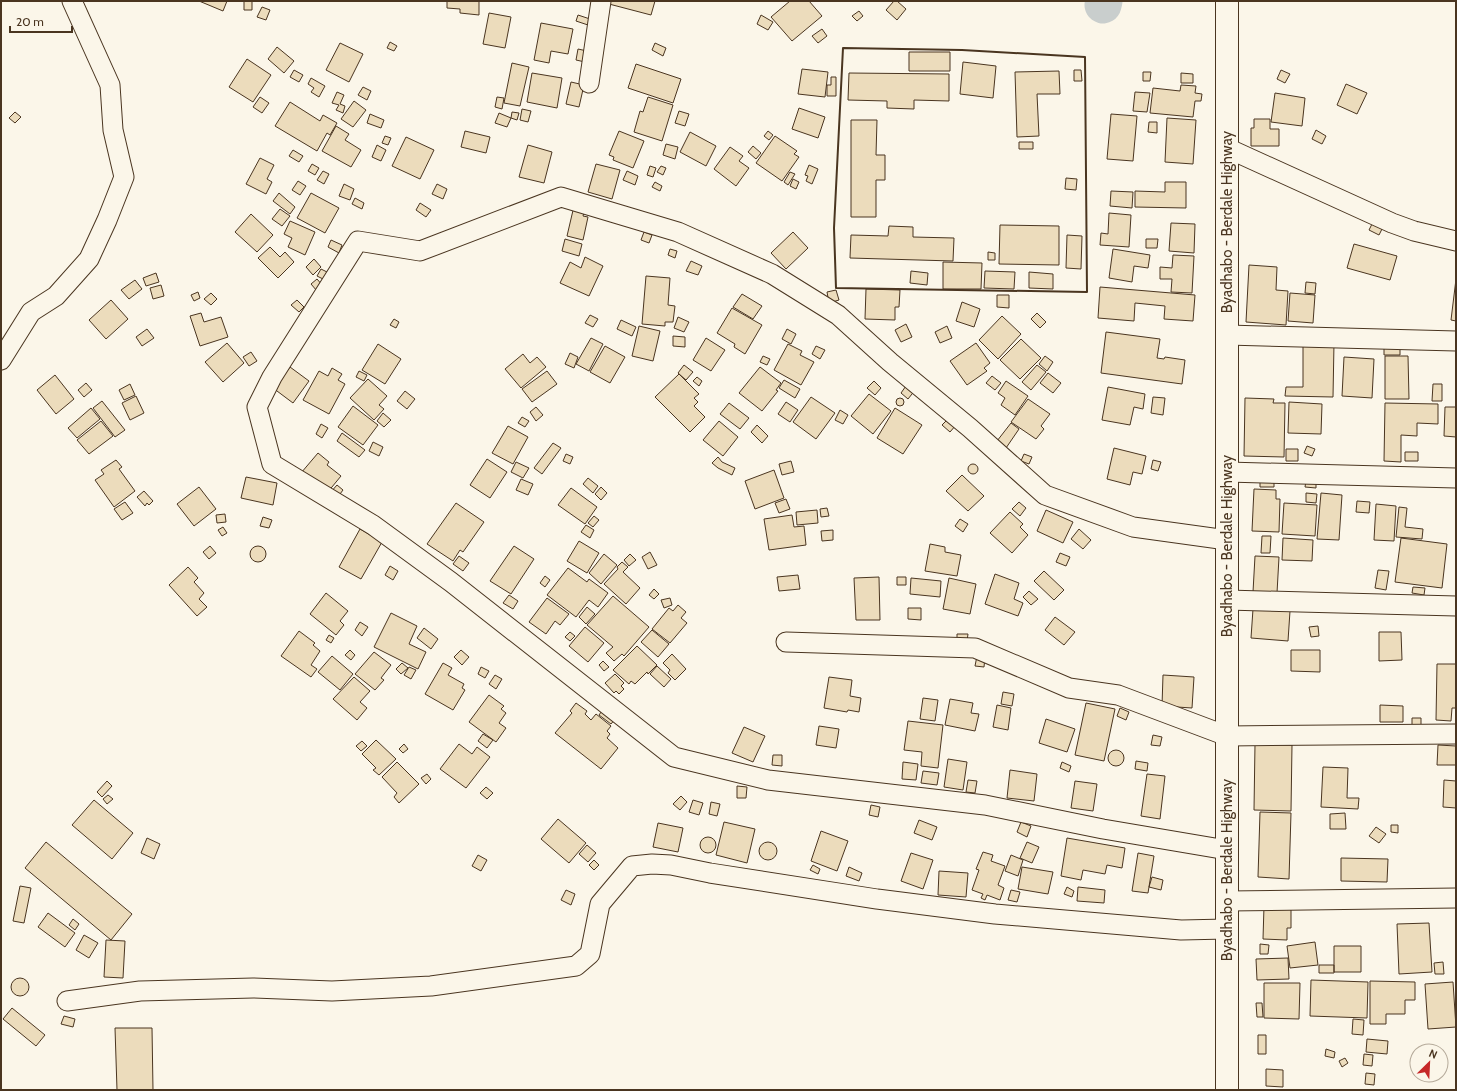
<svg xmlns="http://www.w3.org/2000/svg" width="1457" height="1091" font-family="Cabin,sans-serif">
  <style>
    .lines { fill: none; stroke-linecap: round; stroke-linejoin: round }
    .river { stroke: #c9cecd; stroke-width: 37 }
    .building { fill: #ecdcbc; stroke: #4a3520 }
    .minor-casing { stroke: #4a3520; stroke-width: 21 }
    .primary-casing { stroke: #4a3520; stroke-width: 24 }
    .minor { stroke: #fbf6e9; stroke-width: 19 }
    .primary { stroke: #fbf6e9; stroke-width: 22 }
    .wall { stroke: #4a3520; stroke-width: 2 }
    .labels { text-anchor: middle; dominant-baseline: central; stroke-width: 3; stroke-linejoin: round; paint-order: stroke }
    .street-label { font-size: 15px; fill: #4a3520; stroke: #fbf6e9 }
  </style>
  <rect width="100%" height="100%" fill="#fbf6e9"/>
  <g class="lines">
    <!-- river -->
    <path class="river" d="M1103,5L1104,1"/>
  </g>
  <!-- building -->
  <path class="building" d="M199,1H227L223,11Z
    M244,1H252V10H244Z
    M447,1H479V15L460,13V9L447,8Z
    M609,1H655L651,15L609,4Z
    M790,1H809L822,16L792,41L771,17Z
    M894,1H897L906,9L897,20L886,10Z
    M262,7L270,10L266,20L257,17Z
    M859,11L863,16L857,21L852,16Z
    M489,13L511,17L505,48L483,44Z
    M578,15L590,19L588,25L576,21Z
    M761,15L773,22L768,30L757,24Z
    M541,23L573,29L568,54L551,51L549,63L534,60Z
    M822,29L827,36L818,43L812,36Z
    M390,42L397,46L394,51L387,48Z
    M340,43L363,54L349,82L326,70Z
    M655,43L666,48L663,56L652,50Z
    M277,47L294,61L284,73L268,59Z
    M578,49L587,51L585,62L576,60Z
    M909,52H950V71H909Z
    M247,59L271,75L253,102L229,87Z
    M963,62L996,66L993,98L960,94Z
    M512,63L529,67L520,106L504,103Z
    M636,64L681,79L673,103L628,88Z
    M802,69L828,72L825,97L798,94Z
    M294,70L303,75L299,82L290,77Z
    M1074,70H1081L1082,81H1074Z
    M1281,70L1290,74L1285,83L1277,79Z
    M1059,71L1060,94H1037L1039,136L1017,137L1015,72Z
    M1143,72H1151L1150,81H1143Z
    M532,73L562,78L557,108L527,102Z
    M849,73L949,74V101L914,100V109L887,108V101L848,100Z
    M1181,73L1193,74V83H1181Z
    M831,77H836V96H827V85H831Z
    M311,78L325,86L319,97L311,92L314,88L308,84Z
    M571,82L584,85L579,107L566,104Z
    M1346,84L1367,93L1357,114L1337,105Z
    M1181,85L1196,86L1195,93L1202,94L1201,101H1195L1193,117L1150,113L1153,88L1180,91Z
    M363,87L371,91L367,100L358,95Z
    M337,92L344,95L340,104L345,106L343,113L336,110L339,105L332,103Z
    M1135,92L1150,93L1147,112L1133,111Z
    M1275,93L1305,98L1302,126L1271,122Z
    M260,97L269,103L262,113L253,107Z
    M497,97L504,98L502,109L495,107Z
    M648,97L673,105L662,141L634,132L640,111L643,112Z
    M354,101L366,110L353,127L341,119Z
    M290,102L320,121L323,115L337,123L330,135L327,133L317,151L275,126Z
    M799,108L825,117L818,138L792,129Z
    M522,109L531,111L528,122L520,120Z
    M679,111L689,114L685,126L675,123Z
    M15,112L21,117L15,123L9,118Z
    M512,112L519,113L517,120L511,118Z
    M499,113L511,118L507,127L495,123Z
    M370,114L384,120L381,128L367,123Z
    M1111,114L1137,116L1133,161L1107,159Z
    M1167,118L1196,120L1193,164L1165,162Z
    M1254,119H1270V129H1279V146H1251V128H1254Z
    M851,120H877L876,155H885V180H876V217H851Z
    M1149,122H1157V133L1148,132Z
    M336,126L349,134L345,140L361,150L351,167L322,151Z
    M1316,130L1326,136L1322,144L1312,139Z
    M465,131L490,137L486,153L461,147Z
    M619,131L644,141L633,168L613,160L614,157L609,155Z
    M768,131L773,135L769,140L764,136Z
    M690,132L716,146L706,166L680,152Z
    M385,136L391,138L388,145L382,143Z
    M775,136L797,151L794,154L799,157L782,181L756,163Z
    M406,137L434,150L420,179L392,166Z
    M1019,142H1033V149H1019Z
    M666,144L678,147L675,159L663,155Z
    M377,145L386,150L381,161L372,157Z
    M528,145L552,152L544,183L519,177Z
    M753,146L761,153L756,159L748,152Z
    M730,147L743,156L739,161L749,168L736,186L714,169Z
    M293,150L303,156L299,162L289,156Z
    M260,158L274,165L267,179L272,182L266,194L246,184Z
    M312,164L319,168L315,175L308,171Z
    M596,164L620,170L612,199L588,192Z
    M809,165L818,169L812,184L806,181L808,176L805,175Z
    M650,166L656,168L653,177L647,175Z
    M661,166L666,168L663,175L657,172Z
    M323,171L329,174L324,184L317,180Z
    M627,171L638,176L635,185L623,180Z
    M790,172L795,174L788,185L784,182Z
    M1066,178L1077,179L1076,190L1065,189Z
    M793,179L799,182L796,189L790,186Z
    M298,181L306,186L300,195L292,190Z
    M655,182L662,186L660,191L652,187Z
    M1165,182H1186V208L1135,207V191L1165,192Z
    M344,184L354,189L350,200L339,196Z
    M437,184L447,189L443,199L432,194Z
    M1111,191L1133,192L1132,208L1110,206Z
    M279,193L295,207L290,214L273,201Z
    M311,193L339,208L325,233L297,218Z
    M355,198L364,203L362,209L352,204Z
    M420,203L431,210L426,217L416,210Z
    M574,206L585,209L583,216L588,217L583,240L567,236Z
    M280,209L290,216L282,226L272,219Z
    M1109,213L1131,215L1129,247L1100,245L1101,233L1108,234Z
    M251,214L273,235L257,252L235,232Z
    M290,221L315,232L305,255L288,247L292,238L284,234Z
    M1373,222L1383,227L1379,235L1369,230Z
    M1171,223L1195,224L1194,253L1169,251Z
    M1000,225L1059,226V265L999,264Z
    M889,226L913,227V237L954,238L953,261L850,258L851,235L888,236Z
    M644,232L652,235L649,243L641,240Z
    M793,232L808,248L786,269L771,253Z
    M1067,235L1082,236L1081,269L1066,268Z
    M565,239L582,244L579,256L562,251Z
    M1146,239H1158L1157,248H1146Z
    M331,240L342,245L339,253L328,247Z
    M1354,244L1397,256L1390,280L1347,268Z
    M270,247L280,257L285,252L294,262L278,278L258,258Z
    M670,249L677,251L675,258L668,255Z
    M1113,249L1150,255L1148,268L1134,266L1132,282L1109,278Z
    M988,252L995,253V260H988Z
    M1173,255L1194,256L1192,293L1171,292L1172,279H1160V267L1172,268Z
    M585,257L603,266L589,296L560,283L570,262L581,268Z
    M314,259L321,267L313,275L306,267Z
    M691,261L702,266L698,275L686,271Z
    M943,262L982,263L981,289H943Z
    M1249,265L1277,267L1276,290L1288,291L1286,325L1246,322Z
    M321,269L327,272L323,279L317,276Z
    M911,271L928,273L927,285L910,283Z
    M985,271L1015,272L1014,289L984,288Z
    M1029,272L1053,274V289L1029,288Z
    M156,273L159,282L146,286L143,278Z
    M646,276L670,278L668,305L675,306L673,322H665V326L642,324Z
    M317,279L323,286L317,291L311,284Z
    M1456,279V321L1451,320Z
    M135,280L142,289L129,299L121,290Z
    M1306,282L1316,283L1315,294L1305,293Z
    M161,285L164,296L153,299L150,288Z
    M1100,287L1195,295L1193,321L1164,319L1165,306L1135,303L1134,321L1098,318Z
    M866,289L900,290L899,307H895V320L865,319Z
    M836,290L839,300L829,303L827,292Z
    M198,292L200,298L194,301L191,295Z
    M211,293L217,299L211,305L204,299Z
    M1290,293L1315,295L1313,323L1288,321Z
    M742,294L762,306L753,319L733,307Z
    M997,295H1009V308L997,307Z
    M111,300L128,319L106,339L89,320Z
    M297,300L304,307L299,312L291,305Z
    M962,302L980,309L974,327L956,321Z
    M732,308L762,325L745,354L734,347L735,344L717,333Z
    M201,313L204,322L221,317L228,337L200,346L190,316Z
    M1037,313L1046,322L1040,328L1031,319Z
    M590,315L598,319L593,327L585,323Z
    M1002,316L1021,334L998,359L979,340Z
    M678,317L689,322L684,332L674,328Z
    M394,319L399,322L396,328L390,325Z
    M621,320L636,327L632,336L617,329Z
    M906,324L912,337L901,342L895,330Z
    M639,326L660,331L653,361L632,356Z
    M947,326L952,338L940,343L935,332Z
    M147,329L154,338L142,346L136,337Z
    M787,329L796,334L791,344L782,339Z
    M1106,332L1160,339L1157,358L1164,359L1165,357L1185,360L1182,384L1101,373Z
    M673,336L685,337V347L673,346Z
    M591,338L603,344L589,371L576,364Z
    M706,338L725,350L711,371L693,360Z
    M1021,339L1041,358L1020,379L1000,360Z
    M1384,342H1400V355H1384Z
    M227,343L244,363L223,382L205,362Z
    M976,343L990,363L984,368L987,371L967,385L950,361Z
    M1303,343H1334L1333,397L1285,396L1286,387H1303Z
    M378,344L401,359L385,384L362,370Z
    M788,344L802,351L800,355L814,362L801,385L774,370Z
    M605,346L625,357L610,383L590,372Z
    M816,346L825,350L820,359L812,354Z
    M251,352L257,361L249,366L243,357Z
    M570,353L578,357L574,368L565,364Z
    M523,354L530,363L537,357L546,367L521,388L505,369Z
    M763,356L770,359L767,365L760,362Z
    M1045,356L1053,362L1047,371L1039,364Z
    M1385,356H1408L1409,399H1385Z
    M1344,357L1374,359L1372,398L1342,396Z
    M684,365L693,372L686,380L678,373Z
    M1037,365L1046,372L1031,390L1022,382Z
    M290,367L309,381L293,403L273,388Z
    M760,367L781,383L776,390L778,391L762,411L739,393Z
    M332,368L342,374L338,380L345,384L329,414L303,400L319,371L328,376Z
    M359,371L367,375L364,381L356,377Z
    M547,371L557,384L532,402L522,389Z
    M1048,373L1061,383L1053,393L1040,383Z
    M679,374L699,394L694,398L698,402L694,406L705,417L690,432L655,397Z
    M55,375L74,399L56,414L37,390Z
    M992,376L1001,383L995,390L986,383Z
    M697,377L702,381L699,386L693,381Z
    M368,379L387,396L379,405L384,409L374,420L350,398Z
    M784,380L800,389L795,398L779,388Z
    M874,381L881,388L875,395L867,388Z
    M1006,381L1028,396L1015,415L1001,405L1005,398L998,393Z
    M86,383L92,390L84,397L78,390Z
    M908,383L916,389L908,399L901,393Z
    M130,384L135,395L124,400L119,390Z
    M1433,384H1442V401H1432Z
    M1108,387L1145,394L1143,409L1134,407L1130,425L1102,420Z
    M405,391L415,399L407,409L397,401Z
    M869,394L891,411L873,434L851,416Z
    M136,396L144,413L130,420L122,403Z
    M811,397L835,413L816,439L793,422Z
    M1153,397L1165,398L1163,415L1151,413Z
    M896 402a4 4 0 1 1 8 0a4 4 0 1 1-8 0Z
    M1245,398L1274,399L1273,403H1285L1284,457L1244,456Z
    M1028,399L1050,414L1041,426L1044,429L1036,439L1011,422Z
    M102,401L125,430L115,437L93,408Z
    M786,402L798,410L790,422L778,414Z
    M1289,402L1322,404L1321,434L1288,433Z
    M729,403L749,418L740,429L720,414Z
    M1385,403L1438,404V424L1417,423V436L1401,435V462L1384,461Z
    M353,406L378,425L363,445L338,427Z
    M536,407L543,415L536,421L530,412Z
    M1445,407H1456V437L1444,436Z
    M91,408L100,419L77,438L68,428Z
    M895,408L922,425L903,454L877,438Z
    M840,410L848,415L843,424L835,420Z
    M383,413L391,420L384,427L377,421Z
    M522,417L529,421L525,427L518,423Z
    M949,418L956,425L950,432L942,425Z
    M101,421L113,436L89,454L77,440Z
    M719,421L738,437L723,456L703,440Z
    M1011,423L1019,429L1006,448L997,441Z
    M321,424L328,428L322,438L316,434Z
    M757,425L768,436L762,443L751,432Z
    M508,426L528,437L513,464L492,453Z
    M342,433L365,450L359,457L337,441Z
    M373,442L383,447L379,456L369,451Z
    M553,443L561,448L542,474L534,468Z
    M1307,446L1315,449L1312,456L1304,453Z
    M1114,448L1146,456L1142,474L1133,472L1130,485L1107,479Z
    M1286,449H1298V461H1286Z
    M1405,452H1418V461H1405Z
    M318,453L329,462L327,465L341,476L327,493L301,473Z
    M566,454L573,457L570,464L563,461Z
    M1024,454L1032,457L1029,464L1021,461Z
    M718,457L722,462L735,468L732,475L718,468L712,463Z
    M487,459L507,472L490,498L470,485Z
    M116,460L122,467L119,469L135,491L114,507L95,480L104,474L101,470Z
    M1153,460L1161,462L1158,471L1151,469Z
    M791,461L794,472L782,475L779,464Z
    M516,462L529,468L523,478L511,472Z
    M968 469a5 5 0 1 1 10 0a5 5 0 1 1-10 0Z
    M774,470L784,498L755,509L745,481Z
    M962,475L984,496L968,511L946,491Z
    M246,477L277,483L273,505L241,498Z
    M1260,477L1274,478V487H1260Z
    M588,478L598,486L593,493L583,484Z
    M521,479L533,484L528,495L516,490Z
    M1306,481H1316V488L1305,487Z
    M337,485L343,490L337,498L330,493Z
    M199,487L216,509L194,526L177,504Z
    M601,487L607,493L601,500L595,494Z
    M571,488L597,507L585,524L558,505Z
    M1254,489L1276,490V499H1280L1279,532L1252,531Z
    M144,491L153,501L149,505L147,503L145,506L137,497Z
    M1306,493L1317,494L1316,503L1306,502Z
    M1321,493L1342,495L1339,540L1317,539Z
    M786,499L790,509L779,513L775,503Z
    M1357,501L1370,502L1369,513L1356,512Z
    M125,502L133,513L122,520L114,509Z
    M1019,502L1026,508L1020,516L1012,509Z
    M456,503L484,522L463,552L460,550L453,561L427,544Z
    M1284,503L1317,505L1315,536L1282,534Z
    M1376,504L1396,506L1394,541L1374,540Z
    M1399,507L1407,508L1405,527L1423,529L1422,539L1396,537Z
    M827,508L829,516L821,517L820,509Z
    M817,510L818,523L797,525L796,512Z
    M1046,510L1073,522L1063,543L1037,531Z
    M1010,512L1023,524L1020,527L1028,535L1012,553L990,533Z
    M225,514L226,522L217,523L216,515Z
    M792,515L794,527L804,526L806,545L769,550L764,519Z
    M594,516L599,520L593,527L588,523Z
    M263,517L272,520L269,528L260,526Z
    M960,519L968,524L963,532L955,526Z
    M586,525L594,530L590,538L581,532Z
    M223,527L227,533L222,536L218,530Z
    M360,529L382,542L361,579L339,567Z
    M1079,529L1091,540L1083,549L1071,539Z
    M833,530V540L822,541L821,531Z
    M1262,536H1271L1270,553H1261Z
    M1283,538L1313,540L1312,561L1282,560Z
    M1401,538L1447,544L1442,588L1395,582Z
    M579,541L599,553L587,573L567,561Z
    M930,544L945,547V552L961,555L957,576L925,571Z
    M210,546L216,553L209,559L203,552Z
    M514,546L534,559L511,594L490,581Z
    M250 554a8 8 0 1 1 16 0a8 8 0 1 1-16 0Z
    M650,552L657,565L648,569L642,557Z
    M1060,553L1070,557L1066,566L1056,562Z
    M604,554L617,565L601,584L589,573Z
    M630,554L636,560L629,566L624,560Z
    M459,556L469,563L463,571L453,564Z
    M1255,556L1279,557L1277,593L1253,592Z
    M622,562L628,567L623,572L640,588L626,604L604,584L618,569L617,567Z
    M390,566L398,571L393,580L385,575Z
    M188,567L198,578L194,582L204,593L199,599L207,607L197,616L169,585Z
    M568,568L587,582L589,579L608,593L598,607L589,600L576,617L547,595Z
    M1378,570L1389,571L1386,590L1375,588Z
    M1044,571L1064,590L1054,600L1034,581Z
    M995,574L1019,583L1014,599L1023,603L1018,616L985,604Z
    M798,575L800,589L779,591L777,577Z
    M545,576L550,580L545,587L540,583Z
    M879,577L880,620H856L854,578Z
    M897,577H906V585H897Z
    M911,578L941,581L940,597L910,594Z
    M949,578L976,584L970,614L943,609Z
    M1413,587L1425,588L1424,595L1412,593Z
    M654,589L659,594L654,599L649,595Z
    M1029,591L1038,599L1031,605L1023,597Z
    M326,593L348,611L340,621L344,625L336,635L310,614Z
    M509,595L518,601L513,609L503,603Z
    M613,596L649,627L624,656L622,654L614,661L606,653L613,647L587,625Z
    M547,598L569,614L560,625L555,621L546,634L529,622Z
    M670,598L672,605L664,608L661,600Z
    M678,605L686,612L681,618L687,623L670,643L652,629L669,608L673,611Z
    M587,607L595,614L586,624L579,617Z
    M908,608H921V620L908,619Z
    M1253,609L1290,611L1288,641L1251,638Z
    M391,613L417,626L409,644L426,652L418,669L374,647Z
    M1055,617L1075,632L1064,645L1045,630Z
    M360,622L368,627L362,636L355,630Z
    M1318,626L1319,636L1311,637L1309,627Z
    M585,627L604,643L588,662L569,646Z
    M424,628L438,639L431,649L417,638Z
    M652,630L669,644L658,657L641,642Z
    M299,631L315,643L313,645L320,651L311,665L317,669L311,677L281,656Z
    M570,632L575,636L570,641L565,637Z
    M1379,632H1401L1402,660L1379,661Z
    M957,634H968L967,641L957,640Z
    M329,635L334,638L331,643L326,640Z
    M637,646L657,665L648,674L647,672L635,684L631,681L629,684L613,670Z
    M350,650L355,655L351,660L345,655Z
    M461,650L469,657L462,665L454,657Z
    M1291,650H1320V672L1291,671Z
    M374,652L391,665L381,678L384,680L375,690L355,674Z
    M672,654L686,669L675,680L668,673L670,670L663,663Z
    M332,656L353,674L340,690L318,672Z
    M977,656L985,657L984,667L975,666Z
    M603,661L609,667L604,671L599,665Z
    M402,663L408,668L401,674L396,669Z
    M443,663L452,668L448,675L464,684L462,688L465,690L453,710L425,694Z
    M1437,664H1456V708H1452L1451,721L1436,720Z
    M657,666L671,679L664,687L650,674Z
    M409,667L416,670L411,679L404,675Z
    M481,667L489,671L485,678L478,674Z
    M615,674L624,683L621,686L624,689L619,694L616,691L614,693L605,683Z
    M495,675L502,679L496,689L489,684Z
    M1163,675L1194,677L1192,708L1162,706Z
    M354,677L370,691L360,702L367,708L357,720L333,699Z
    M829,677L852,680L850,696L861,698L859,712L848,710L847,712L824,708Z
    M1003,692L1014,694L1012,706L1001,704Z
    M489,695L504,706L501,709L506,713L499,723L506,728L496,742L469,722Z
    M923,698L938,700L935,721L920,719Z
    M950,699L973,703L971,713L979,714L975,731L945,725Z
    M576,703L587,711L585,714L591,720L596,714L611,726L607,731L610,734L607,738L618,748L601,769L555,733L572,713L570,711Z
    M1086,703L1115,709L1104,761L1075,755Z
    M997,705L1011,708L1008,730L993,727Z
    M1380,705L1403,706V722H1380Z
    M604,708L616,718L611,724L599,715Z
    M1120,708L1129,712L1126,720L1117,716Z
    M1412,718H1421V726H1412Z
    M1046,719L1075,729L1067,752L1039,743Z
    M908,721L943,725L938,768L921,766L922,752L904,750Z
    M819,726L839,729L836,748L816,745Z
    M744,727L765,736L753,762L732,753Z
    M483,734L493,740L487,748L478,741Z
    M1153,735L1162,737L1160,746L1151,745Z
    M376,740L396,759L379,775L373,770L376,768L362,754Z
    M362,741L367,746L361,751L356,746Z
    M404,744L408,749L403,753L399,749Z
    M459,744L472,754L477,747L490,757L466,788L440,769Z
    M1255,744L1292,745L1291,811L1254,810Z
    M1438,745L1456,746V765H1437Z
    M1108 758a8 8 0 1 1 16 0a8 8 0 1 1-16 0Z
    M773,755H782V766L772,765Z
    M948,759L967,762L963,790L944,787Z
    M1136,761L1148,763L1147,771L1135,769Z
    M397,762L419,784L399,803L394,797L397,793L382,777Z
    M903,762L918,764L916,780L902,779Z
    M1062,762L1071,766L1069,772L1060,768Z
    M1323,767L1348,768L1347,798H1359L1358,809L1321,807Z
    M1010,770L1037,774L1034,801L1007,798Z
    M923,771L939,773L937,785L921,783Z
    M427,774L431,779L426,784L421,778Z
    M1147,774L1165,776L1160,819L1141,816Z
    M968,780L977,781L975,793L966,792Z
    M1444,780L1456,781V808L1443,807Z
    M107,781L112,786L102,797L97,792Z
    M1075,781L1097,784L1093,811L1071,808Z
    M737,786L747,787L746,798H737Z
    M486,787L493,793L487,799L480,793Z
    M108,795L113,799L107,804L103,799Z
    M681,796L687,802L680,810L673,804Z
    M94,800L133,833L112,859L72,825Z
    M693,800L703,803L699,815L689,812Z
    M711,802L720,804L717,816L709,814Z
    M871,805L880,807L878,817L869,815Z
    M1260,812L1291,813L1289,879L1258,877Z
    M1345,813L1346,829H1330V814Z
    M558,819L586,843L569,863L541,839Z
    M919,820L937,827L932,840L914,833Z
    M724,822L755,829L747,863L716,855Z
    M1021,822L1031,826L1027,837L1017,832Z
    M658,823L683,828L678,852L653,847Z
    M1391,825H1398V833L1391,832Z
    M1376,827L1386,834L1379,843L1369,836Z
    M821,831L848,841L837,871L811,861Z
    M700 845a8 8 0 1 1 16 0a8 8 0 1 1-16 0Z
    M147,838L160,844L154,859L141,853Z
    M1067,838L1125,848L1122,868L1107,865L1105,874L1083,870L1081,880L1061,876Z
    M46,842L132,914L111,940L25,868Z
    M1027,842L1039,847L1032,863L1020,858Z
    M759 851a9 9 0 1 1 18 0a9 9 0 1 1-18 0Z
    M587,845L596,853L588,862L579,854Z
    M983,852L993,855L991,861L1005,866L998,885L1004,888L1000,900L987,895L985,900L981,898L983,894L972,890L979,870L976,869Z
    M911,853L933,860L923,889L901,881Z
    M1138,853L1154,856L1148,893L1132,891Z
    M478,855L487,860L481,871L472,866Z
    M1011,855L1023,860L1018,876L1005,871Z
    M1341,858L1388,859L1387,882L1341,881Z
    M594,860L599,865L594,870L589,865Z
    M813,865L820,869L818,874L810,870Z
    M849,867L862,873L859,881L846,876Z
    M1022,867L1053,872L1048,894L1018,889Z
    M939,871L968,873L966,897L938,895Z
    M1152,877L1163,880L1161,890L1149,887Z
    M20,886L31,888L24,923L13,921Z
    M1067,887L1074,891L1072,897L1064,894Z
    M1078,887L1105,890L1104,903L1077,901Z
    M566,890L575,894L571,905L561,900Z
    M1011,890L1020,892L1017,902L1008,900Z
    M1264,906H1291V928H1287V940L1263,939Z
    M48,913L75,933L65,947L38,927Z
    M73,919L79,924L75,930L69,925Z
    M1429,923L1432,972L1399,974L1397,924Z
    M84,935L98,943L89,958L76,950Z
    M106,940L125,941L123,978L104,977Z
    M1315,942L1318,965L1290,968L1287,946Z
    M1260,944L1269,945L1268,954H1260Z
    M1334,946H1361V972H1334Z
    M1288,958L1289,979L1257,980L1256,959Z
    M1443,962L1444,974H1435L1434,963Z
    M1319,965H1334V973H1319Z
    M11 987a9 9 0 1 1 18 0a9 9 0 1 1-18 0Z
    M1311,980L1368,982L1367,1018L1310,1016Z
    M1370,981L1415,982V1000H1405V1014H1386V1024H1370Z
    M1453,982L1456,1027L1428,1029L1425,984Z
    M1264,983H1300L1299,1019L1264,1018Z
    M1256,1003H1262L1263,1017H1257Z
    M12,1008L45,1035L36,1046L3,1019Z
    M64,1016L75,1019L73,1027L61,1024Z
    M1353,1019L1364,1020L1363,1035L1352,1034Z
    M115,1028H152L153,1090H117Z
    M1258,1035H1266V1054H1258Z
    M1367,1039L1388,1041L1387,1054L1366,1052Z
    M1326,1049L1335,1052L1334,1058L1325,1056Z
    M1364,1054L1373,1055L1372,1066L1363,1065Z
    M1345,1058L1348,1063L1342,1067L1339,1061Z
    M1266,1069L1283,1070V1087L1266,1086Z
    M1366,1073L1375,1074L1374,1085L1365,1084Z"/>
  <g class="lines">
    <defs>
      <path id="minor" d="M589,83L601,1
        M1227,148L1392,223L1414,231L1456,241
        M1227,335L1456,341
        M1,360L31,312L56,296L89,259L107,220L124,177L113,130L110,85L72,1
        M1227,472L1456,478
        M1227,600L1456,606
        M786,642L975,648L1069,688L1118,695L1227,736L1456,734
        M1227,850L1103,829L985,805L768,780L674,757L451,582L373,525L272,464L257,407L272,377L358,241L420,251L561,197L678,232L772,274L838,315L890,362L970,428L1045,495L1133,527L1227,540
        M1227,901L1456,898
        M67,1001L140,991L253,988L332,991L431,986L576,966L590,954L600,904L632,866L652,864L671,865L710,873L877,899L995,914L1181,930L1227,929"/>
      <path id="primary" d="M1227,1V1090"/>
    </defs>
    <!-- minor casing -->
    <use href="#minor" class="minor-casing"/>
    <!-- primary casing -->
    <use href="#primary" class="primary-casing"/>
    <!-- minor -->
    <use href="#minor" class="minor"/>
    <!-- primary -->
    <use href="#primary" class="primary"/>
    <!-- wall -->
    <path class="wall" d="M843,48L962,50L1085,57L1087,292L836,288L834,228Z"/>
  </g>
  <g class="labels">
    <!-- street labels -->
    <g class="street-label">
      <text transform="translate(1227 222) rotate(-90)">Byadhabo - Berdale Highway</text>
      <text transform="translate(1227 546) rotate(-90)">Byadhabo - Berdale Highway</text>
      <text transform="translate(1227 870) rotate(-90)">Byadhabo - Berdale Highway</text>
    </g>
  </g>
  <!-- border -->
  <rect width="1457" height="1091" fill="none" stroke="#4a3520" stroke-width="4"/>
  <!-- north arrow -->
  <g transform="translate(1429 1063) rotate(24)"><circle r="19" fill="#fbf6e9" stroke="#b4a999"/>
  <path d="M0-3L7 15L0 10L-7 15Z" fill="#c62828"/>
  <text y="-6" font-size="11" font-weight="bold" text-anchor="middle" fill="#4a3520">N</text>
  </g>
  <!-- scale -->
  <path d="M10 26v6h62v-6" fill="none" stroke="#4a3520" stroke-width="2"/>
  <text x="16" y="26" font-size="12" fill="#4a3520" stroke="#fbf6e9" stroke-width="3" paint-order="stroke">20 m</text>
</svg>
